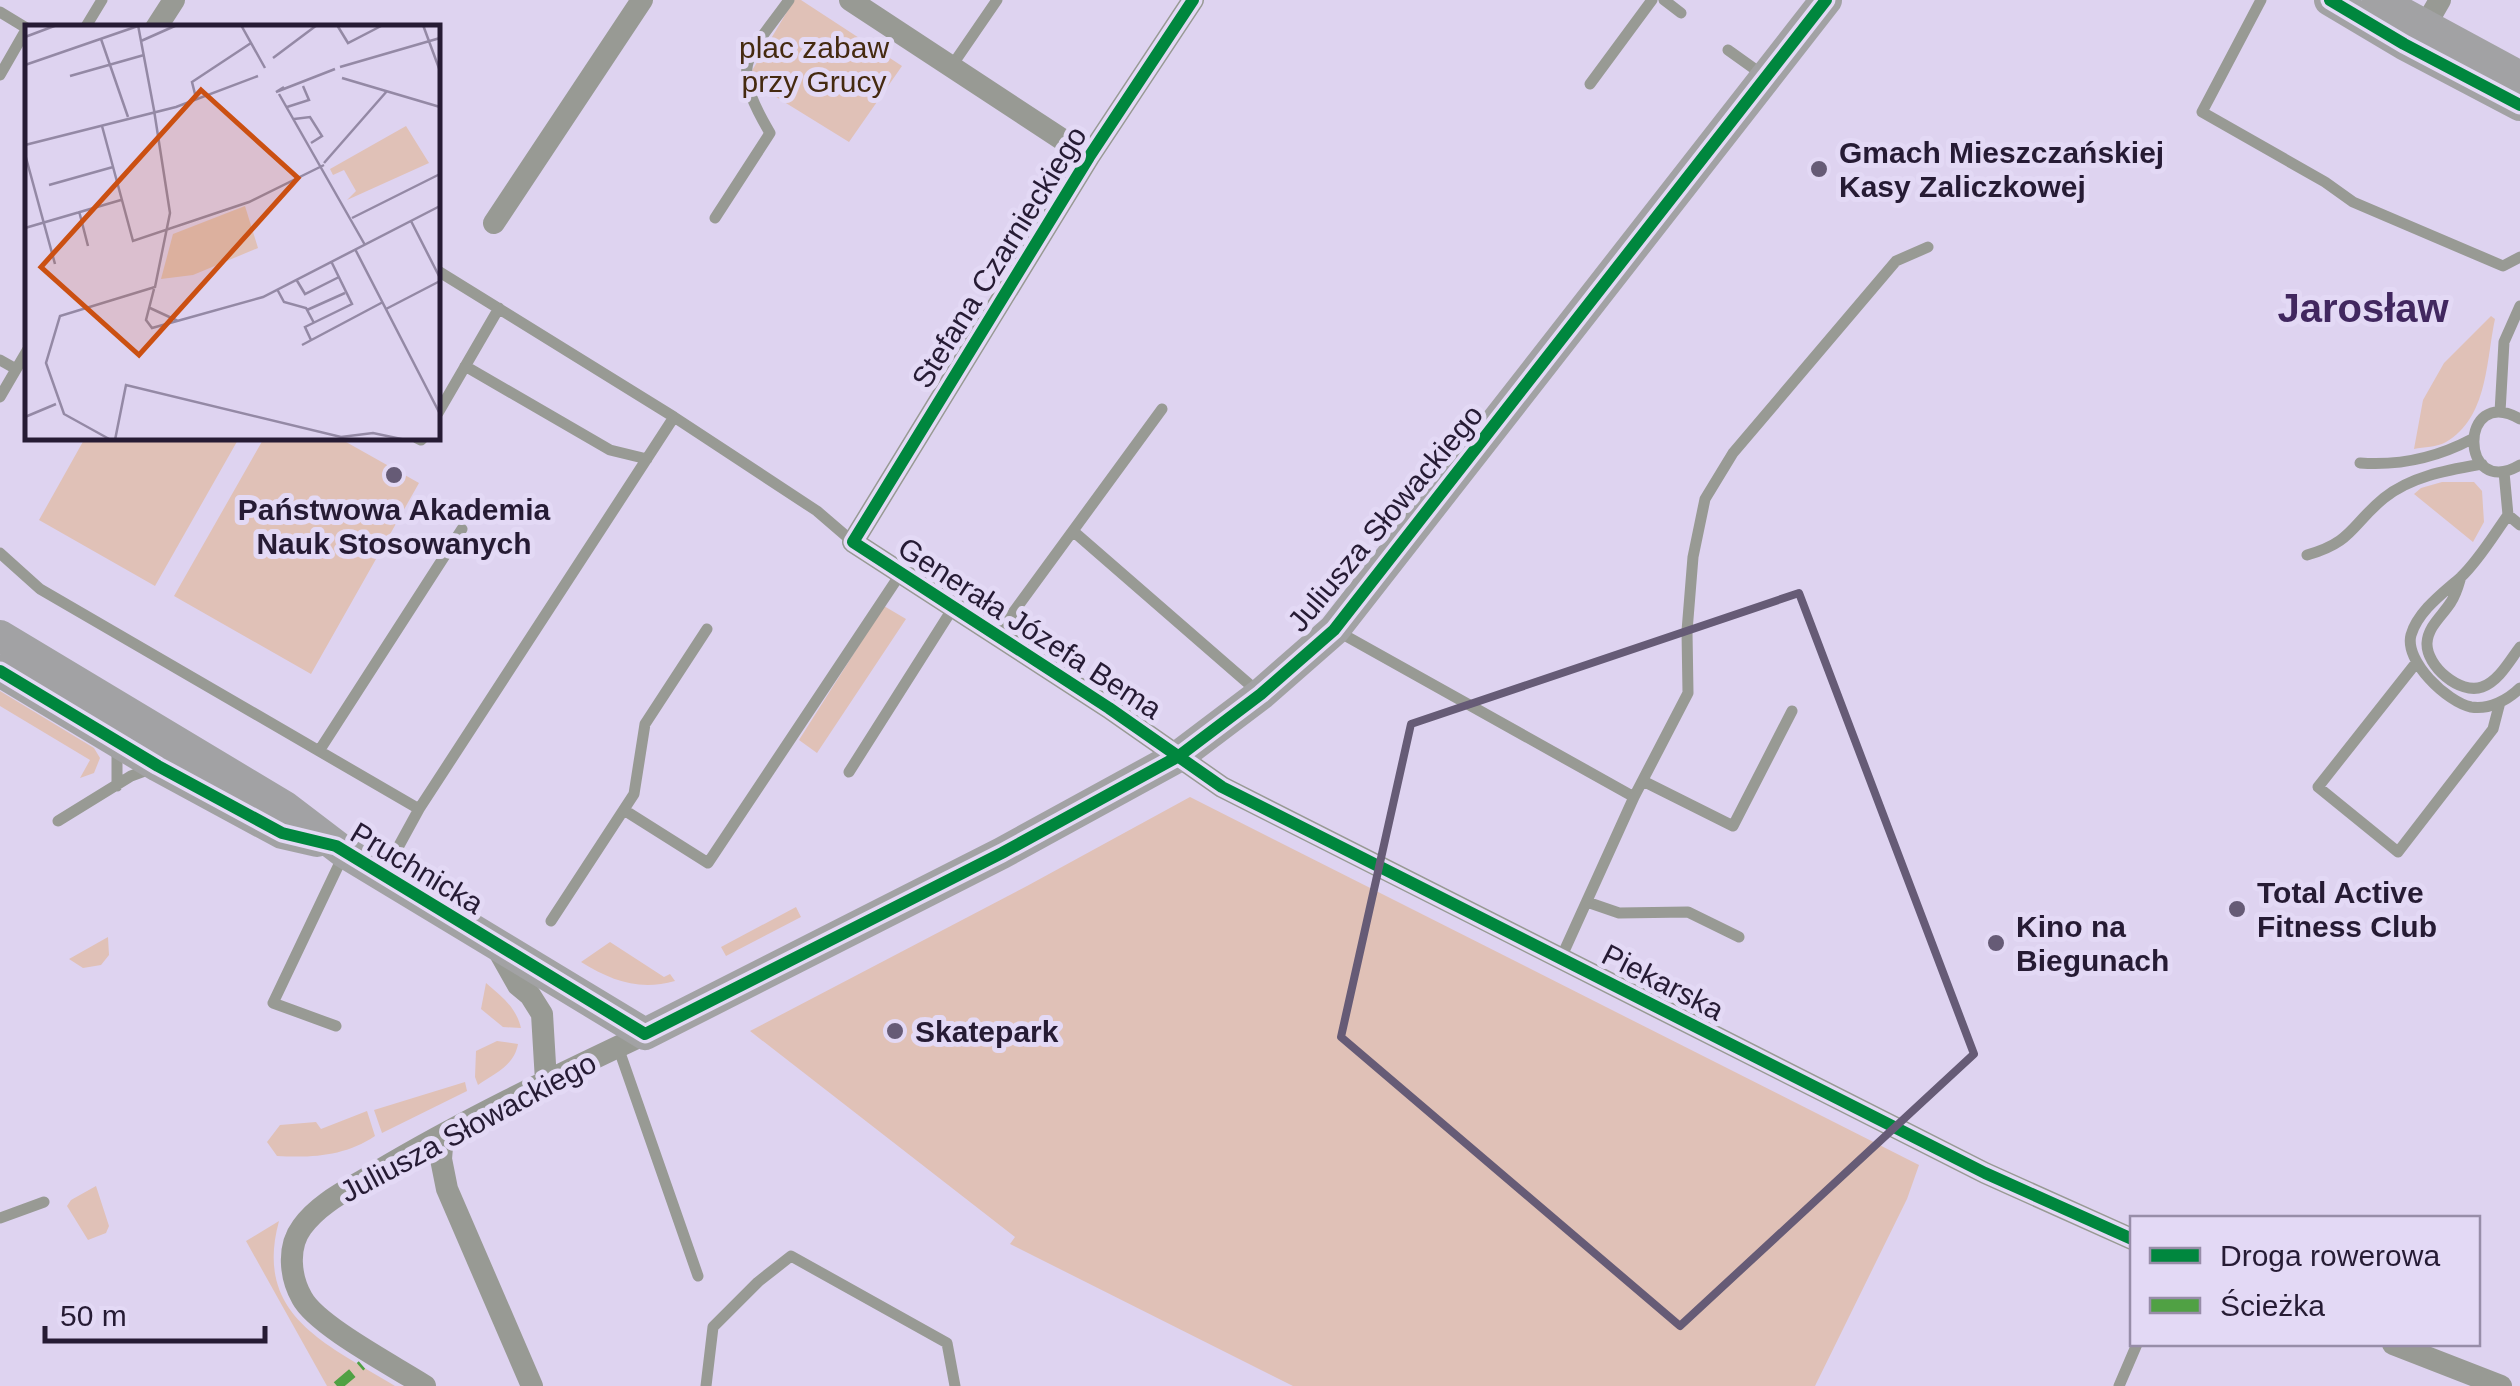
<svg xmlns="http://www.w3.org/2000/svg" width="2520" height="1386" font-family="Helvetica,sans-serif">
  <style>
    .green { fill: #e0c1b7 }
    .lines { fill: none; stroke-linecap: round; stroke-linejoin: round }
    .lane { stroke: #989a94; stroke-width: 11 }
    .street { stroke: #989a94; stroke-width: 22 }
    .secondary { stroke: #a2a2a4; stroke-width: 32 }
    .quiet { stroke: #50a144; stroke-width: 10; stroke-dasharray: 20 10; stroke-linecap: butt }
    .cycleway-casing { stroke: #e3d9f5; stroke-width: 19 }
    .cycleway { stroke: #00873e; stroke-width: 12 }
    .marked { fill: none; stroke: #665b76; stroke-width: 8; stroke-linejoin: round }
    .poi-dot { fill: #665b76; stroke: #e3d9f5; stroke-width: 4 }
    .labels { text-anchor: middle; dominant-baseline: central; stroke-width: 10; stroke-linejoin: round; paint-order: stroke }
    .park-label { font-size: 30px; fill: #452a10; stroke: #e3d9f5 }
    .poi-label { font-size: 30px; font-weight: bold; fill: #261b34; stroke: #e3d9f5; text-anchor: start }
    .street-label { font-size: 30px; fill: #261b34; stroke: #e3d9f5 }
    .district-label { font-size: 40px; font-weight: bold; fill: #41275f; stroke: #e3d9f5 }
    .inset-road { fill: none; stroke: #9489a5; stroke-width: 2.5 }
    .view { fill: #cb5012; fill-opacity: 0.15; stroke: #cb5012; stroke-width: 5 }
    .inset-edge { fill: none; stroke: #261b34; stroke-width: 5 }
  </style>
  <rect width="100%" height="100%" fill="#ded3f0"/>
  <!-- green -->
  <path class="green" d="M794,0H801L902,66L849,142L747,79Z
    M2491,316L2495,319C2486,361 2488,418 2446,442C2437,447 2424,447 2414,449L2423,400L2444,363Z
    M85,438H239L155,586L39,520Z
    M264,438H339L419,483L311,674L174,596Z
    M2442,482H2474L2482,491L2484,522L2473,542L2414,494L2421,488Z
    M884,606L906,619L817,753L799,740Z
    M0,691L94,748L100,758L94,773L80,778L90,760L0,706Z
    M1190,797L1919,1165L1907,1199L1815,1386H1293L1010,1244L1015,1237L750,1031L1027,886Z
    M796,907L801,917L726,956L721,947Z
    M108,937L109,955L101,965L83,968L69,959Z
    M610,942L664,977L670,974L675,981C639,991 612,981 581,962Z
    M486,983C502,997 516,1007 521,1028L503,1027L481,1009Z
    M497,1041L518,1044C514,1066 495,1073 478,1085L475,1077L476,1051Z
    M465,1082L467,1091L382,1133L374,1110Z
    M367,1111L375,1136C345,1156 313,1158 277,1156L267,1142L280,1125L316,1122L321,1129Z
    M96,1186L109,1226L106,1233L88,1240L67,1206L71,1200Z
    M279,1221C253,1316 327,1344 395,1386H327L246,1241Z"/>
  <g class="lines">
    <!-- lane -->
    <path class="lane" d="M1664,0L1681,13
      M2261,0L2202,112L2325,182L2353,202L2503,266L2520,257
      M0,12L28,29
      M85,28L102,0
      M1728,50L1763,75
      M951,67L997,0
      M0,75L27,28
      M1590,84L1652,0
      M715,218L770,133C729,63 746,60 789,0
      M438,271L674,417L817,511L853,542
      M0,360L16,369
      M465,366L610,450L647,459
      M0,397L28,349
      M2500,412L2504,342L2520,306
      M438,413L499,308
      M2520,419C2458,383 2459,501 2520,465
      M417,438L421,440L423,438
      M2360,463C2400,466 2436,458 2472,439
      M2504,472L2508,515C2493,536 2479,560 2461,577C2443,593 2418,611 2411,635C2404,661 2447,702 2471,707C2489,710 2508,700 2520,688
      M2508,515L2520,525
      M1073,531L1257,691
      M0,553L40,589L419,809L384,873
      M2307,555C2353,542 2351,525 2384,498C2411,476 2448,470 2482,464
      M2460,580C2458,587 2455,596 2451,602C2443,615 2428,626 2427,643C2426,666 2460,695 2482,687C2499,681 2510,660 2520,647
      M1337,631L1634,797
      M996,636L1162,409
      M2416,663L2318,787L2398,852L2493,729L2500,702
      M117,745V786
      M319,751L462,529
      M849,772L953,608
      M1643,781L1733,826L1792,711
      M419,809L674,417
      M624,810L708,863L901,573
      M58,821L131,776L150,769
      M1587,902L1619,913L1688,912L1739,937
      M551,921L634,794L645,724L707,629
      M1561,958L1634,797L1688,693L1687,631L1693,557L1705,499L1733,453L1896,261L1928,247
      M336,1026L273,1003L343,856
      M618,1047L698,1276
      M0,1218L44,1202
      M706,1386L713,1327L758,1282L791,1256L947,1343L955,1386
      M2119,1386L2137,1344"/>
    <!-- street -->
    <path class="street" d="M850,0L1089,157
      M1193,0L1089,157L853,542L1109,708L1222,787L1985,1173L2132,1239
      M2425,26L2440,0
      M156,28L174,0
      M494,223L642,0
      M496,946L518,985L530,995L542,1014L546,1081
      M443,1135L441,1159L447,1189L532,1386
      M2393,1344L2501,1386
      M425,1386C396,1367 317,1326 302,1298C290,1277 287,1247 302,1227C320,1202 350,1189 375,1173C462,1121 554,1077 645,1034"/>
    <!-- secondary -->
    <path class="secondary" d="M2330,0L2404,44L2520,105
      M2378,0L2520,77
      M0,636L285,807L344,852L645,1034L1002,853L1179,756L1261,694L1334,630L1826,0
      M0,671L158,766L282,833L317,841"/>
    <!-- quiet -->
    <path class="quiet" d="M337,1386L362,1365"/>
    <defs>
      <path id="cycleway" d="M1193,0L1089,157L853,542L1109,708L1222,787L1985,1173L2132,1239
        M2330,0L2404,44L2520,105
        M0,671L158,766L282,833L336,846L645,1034L1002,853L1179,756L1261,694L1334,630L1826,0"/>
    </defs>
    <!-- cycleway casing -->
    <use href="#cycleway" class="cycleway-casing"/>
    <!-- cycleway -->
    <use href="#cycleway" class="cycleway"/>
  </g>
  <!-- marked area -->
  <path class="marked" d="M1799,593L1974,1054L1680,1326L1341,1037L1411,724Z"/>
  <!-- markers -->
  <g class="poi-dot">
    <circle cx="1819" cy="169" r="10"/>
    <circle cx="394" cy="475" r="10"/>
    <circle cx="2237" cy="909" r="10"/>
    <circle cx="1996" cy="943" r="10"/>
    <circle cx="895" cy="1031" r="10"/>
  </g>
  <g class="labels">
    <!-- park labels -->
    <g class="park-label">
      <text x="814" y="47">plac zabaw<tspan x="814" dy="34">przy Grucy</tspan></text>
    </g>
    <!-- poi labels -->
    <g class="poi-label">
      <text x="1839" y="152">Gmach Mieszczańskiej<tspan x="1839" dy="34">Kasy Zaliczkowej</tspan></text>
      <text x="394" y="509" text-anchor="middle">Państwowa Akademia<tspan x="394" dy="34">Nauk Stosowanych</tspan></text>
      <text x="2257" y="892">Total Active<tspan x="2257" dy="34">Fitness Club</tspan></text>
      <text x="2016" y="926">Kino na<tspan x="2016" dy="34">Biegunach</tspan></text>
      <text x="915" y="1031">Skatepark</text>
    </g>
    <!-- street labels -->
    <g class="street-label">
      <text transform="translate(999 257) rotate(-58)">Stefana Czarnieckiego</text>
      <text transform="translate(1385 518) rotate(-50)">Juliusza Słowackiego</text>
      <text transform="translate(1030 628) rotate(33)">Generała Józefa Bema</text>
      <text transform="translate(417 868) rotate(31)">Pruchnicka</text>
      <text transform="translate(1663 982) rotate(27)">Piekarska</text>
      <text transform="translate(468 1127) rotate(-28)">Juliusza Słowackiego</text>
    </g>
    <!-- district labels -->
    <g class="district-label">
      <text x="2363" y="308">Jarosław</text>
    </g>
  </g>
  <!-- overview -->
  <g transform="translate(25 25)">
    <rect width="415" height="415" fill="#ded3f0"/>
    <path d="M381,101L404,138L322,175L331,166L319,145L308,150L305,144ZM220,181L233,223L168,250L136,254L148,209Z" fill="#e0c1b7"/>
    <path class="inset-road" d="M113,0L129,85M216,0L240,43M312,0L323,18L358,0M398,0L415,46M0,12L32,0M76,14L103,92M116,16L152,0M248,33L292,0M0,40L113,1M315,42L415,13M45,51L119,30M317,53L415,82M259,62L251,67L310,44M254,69L340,220M171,73L167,57L226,18M262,82L284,75L278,61M269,94L285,92L297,111L286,118M77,101L108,216L224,177L299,140M0,120L151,82L233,51M0,129L30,239M299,138L362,66M24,160L88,142M54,186L63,221M327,193L415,149M386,196L415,253M0,203L96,175M330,224L415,389M271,254L280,269L314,252M129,264L121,295L127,303L238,272L415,181M252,264L259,277L281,283L289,298M125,283L153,296M361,284L415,256M282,285L320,268M286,315L280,302L327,279L306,236M277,320L358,277M0,392L31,379M86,415L39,389L21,338L35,291L130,262L145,188L129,85M90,415L101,360L316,412L348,408L381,415"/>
    <path class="view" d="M176,65L273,153L114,330L16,242Z"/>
    <rect width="415" height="415" class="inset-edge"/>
  </g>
  <!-- legend -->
  <rect x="2130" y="1216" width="350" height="130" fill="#e3d9f5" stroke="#978da8" stroke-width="2.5"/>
  <rect x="2150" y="1248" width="50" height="15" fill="#00873e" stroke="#978da8" stroke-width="2.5"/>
  <text x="2220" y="1266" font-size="30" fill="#261b34">Droga rowerowa</text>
  <rect x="2150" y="1298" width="50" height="15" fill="#50a144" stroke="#978da8" stroke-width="2.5"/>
  <text x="2220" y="1316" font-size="30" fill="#261b34">Ścieżka</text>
  <!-- scale -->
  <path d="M45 1326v15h220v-15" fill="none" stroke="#261b34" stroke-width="5"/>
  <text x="60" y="1326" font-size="30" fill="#261b34" stroke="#e3d9f5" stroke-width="8" paint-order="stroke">50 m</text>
</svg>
